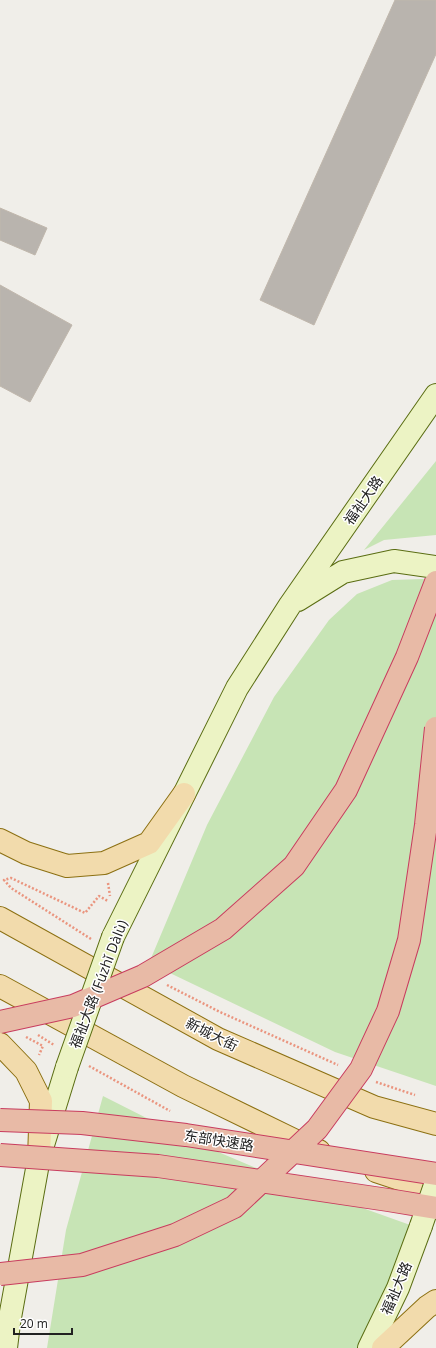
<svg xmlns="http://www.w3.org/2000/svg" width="436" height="1348" font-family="'Open Sans','Noto Sans SC',sans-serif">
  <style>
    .grass { fill: #c7e4b5 }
    .building { fill: #b9b4ae; stroke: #c0b7ac }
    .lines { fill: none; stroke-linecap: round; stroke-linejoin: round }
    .secondary-casing { stroke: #5a6d12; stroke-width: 24 }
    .primary-casing { stroke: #8c7012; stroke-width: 24 }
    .path { stroke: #ea957f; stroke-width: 2.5; stroke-dasharray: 2 2; stroke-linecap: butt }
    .secondary { stroke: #ecf3c4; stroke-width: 22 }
    .primary { stroke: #f2dbac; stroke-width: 22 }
    .secondary-bridge-casing { stroke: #5a6d12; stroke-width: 24; stroke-linecap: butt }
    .trunk-bridge-casing { stroke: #c83c5e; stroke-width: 24; stroke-linecap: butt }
    .secondary-bridge { stroke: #ecf3c4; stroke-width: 22 }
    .trunk-bridge { stroke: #e8baa6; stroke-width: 22 }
    .labels { text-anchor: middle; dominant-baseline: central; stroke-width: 3; stroke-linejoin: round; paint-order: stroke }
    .street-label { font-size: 14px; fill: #212121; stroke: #fff }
  </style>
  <rect width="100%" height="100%" fill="#f0eee9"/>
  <!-- grass -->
  <path class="grass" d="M436,461V535L384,540L364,550Z
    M423,579L436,581V1086L335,1052L149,963L207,825L274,697L329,620L357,594L392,580Z
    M103,1096L190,1140L287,1181L413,1226L366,1348H47L66,1230Z"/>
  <!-- building -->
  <path class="building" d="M395,0H436V54L314,325L260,300Z
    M0,208L47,228L35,255L0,240Z
    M0,285L72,325L30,402L0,386Z"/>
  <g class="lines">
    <defs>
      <path id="secondary" d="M298,600L343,572L394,561L436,567
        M113,937L237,688L290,605L436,395
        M6,1348L9,1323L39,1158L67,1067
        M369,1348L398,1288L421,1226"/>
      <path id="primary" d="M0,840L26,853L67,866L104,863L149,843L184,794
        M0,918L218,1039L374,1107L436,1124
        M0,986L183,1086L308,1147L319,1151
        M0,1044L26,1071L41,1101L39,1158
        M376,1171L436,1191
        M383,1348L427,1307L436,1301"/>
    </defs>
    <!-- secondary casing -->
    <use href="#secondary" class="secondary-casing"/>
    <!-- primary casing -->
    <use href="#primary" class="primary-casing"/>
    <!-- path -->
    <path class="path" d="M108,883L110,896
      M91,939L11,888L4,880L11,878L85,913L99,896L108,901
      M167,985L220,1012L338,1065
      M38,1035L54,1045
      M26,1037L43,1046L39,1055
      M89,1066L170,1111
      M376,1082L415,1095"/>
    <!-- secondary -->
    <use href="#secondary" class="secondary"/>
    <!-- primary -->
    <use href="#primary" class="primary"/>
    <defs>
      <path id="secondary-bridge" d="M67,1067L113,937
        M421,1226L436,1182"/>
      <path id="trunk-bridge" d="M0,1022L73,1006L143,976L223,929L294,866L346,790L407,657L436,582
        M0,1120L82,1123L186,1135L436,1174
        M0,1155L158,1166L388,1200L436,1208
        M0,1274L82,1265L175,1235L234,1207L317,1129L361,1069L388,1011L409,940L426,825L436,728"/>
    </defs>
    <!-- secondary-bridge casing -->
    <use href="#secondary-bridge" class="secondary-bridge-casing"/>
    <!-- trunk-bridge casing -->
    <use href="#trunk-bridge" class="trunk-bridge-casing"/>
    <!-- secondary-bridge -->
    <use href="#secondary-bridge" class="secondary-bridge"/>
    <!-- trunk-bridge -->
    <use href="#trunk-bridge" class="trunk-bridge"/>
  </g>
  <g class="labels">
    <!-- street labels -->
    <g class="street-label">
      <text transform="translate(363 500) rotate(-55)">福祉大路</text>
      <text transform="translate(98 984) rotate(-69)">福祉大路 (Fúzhǐ Dàlù)</text>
      <text transform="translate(212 1034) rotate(27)">新城大街</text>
      <text transform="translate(219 1140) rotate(9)">东部快速路</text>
      <text transform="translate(396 1288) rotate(-67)">福祉大路</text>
    </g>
  </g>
  <!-- scale -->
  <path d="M14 1328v6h58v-6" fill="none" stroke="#212121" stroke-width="2"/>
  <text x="20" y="1328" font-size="12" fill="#212121" stroke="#ffffff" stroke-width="3" paint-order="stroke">20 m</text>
</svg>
